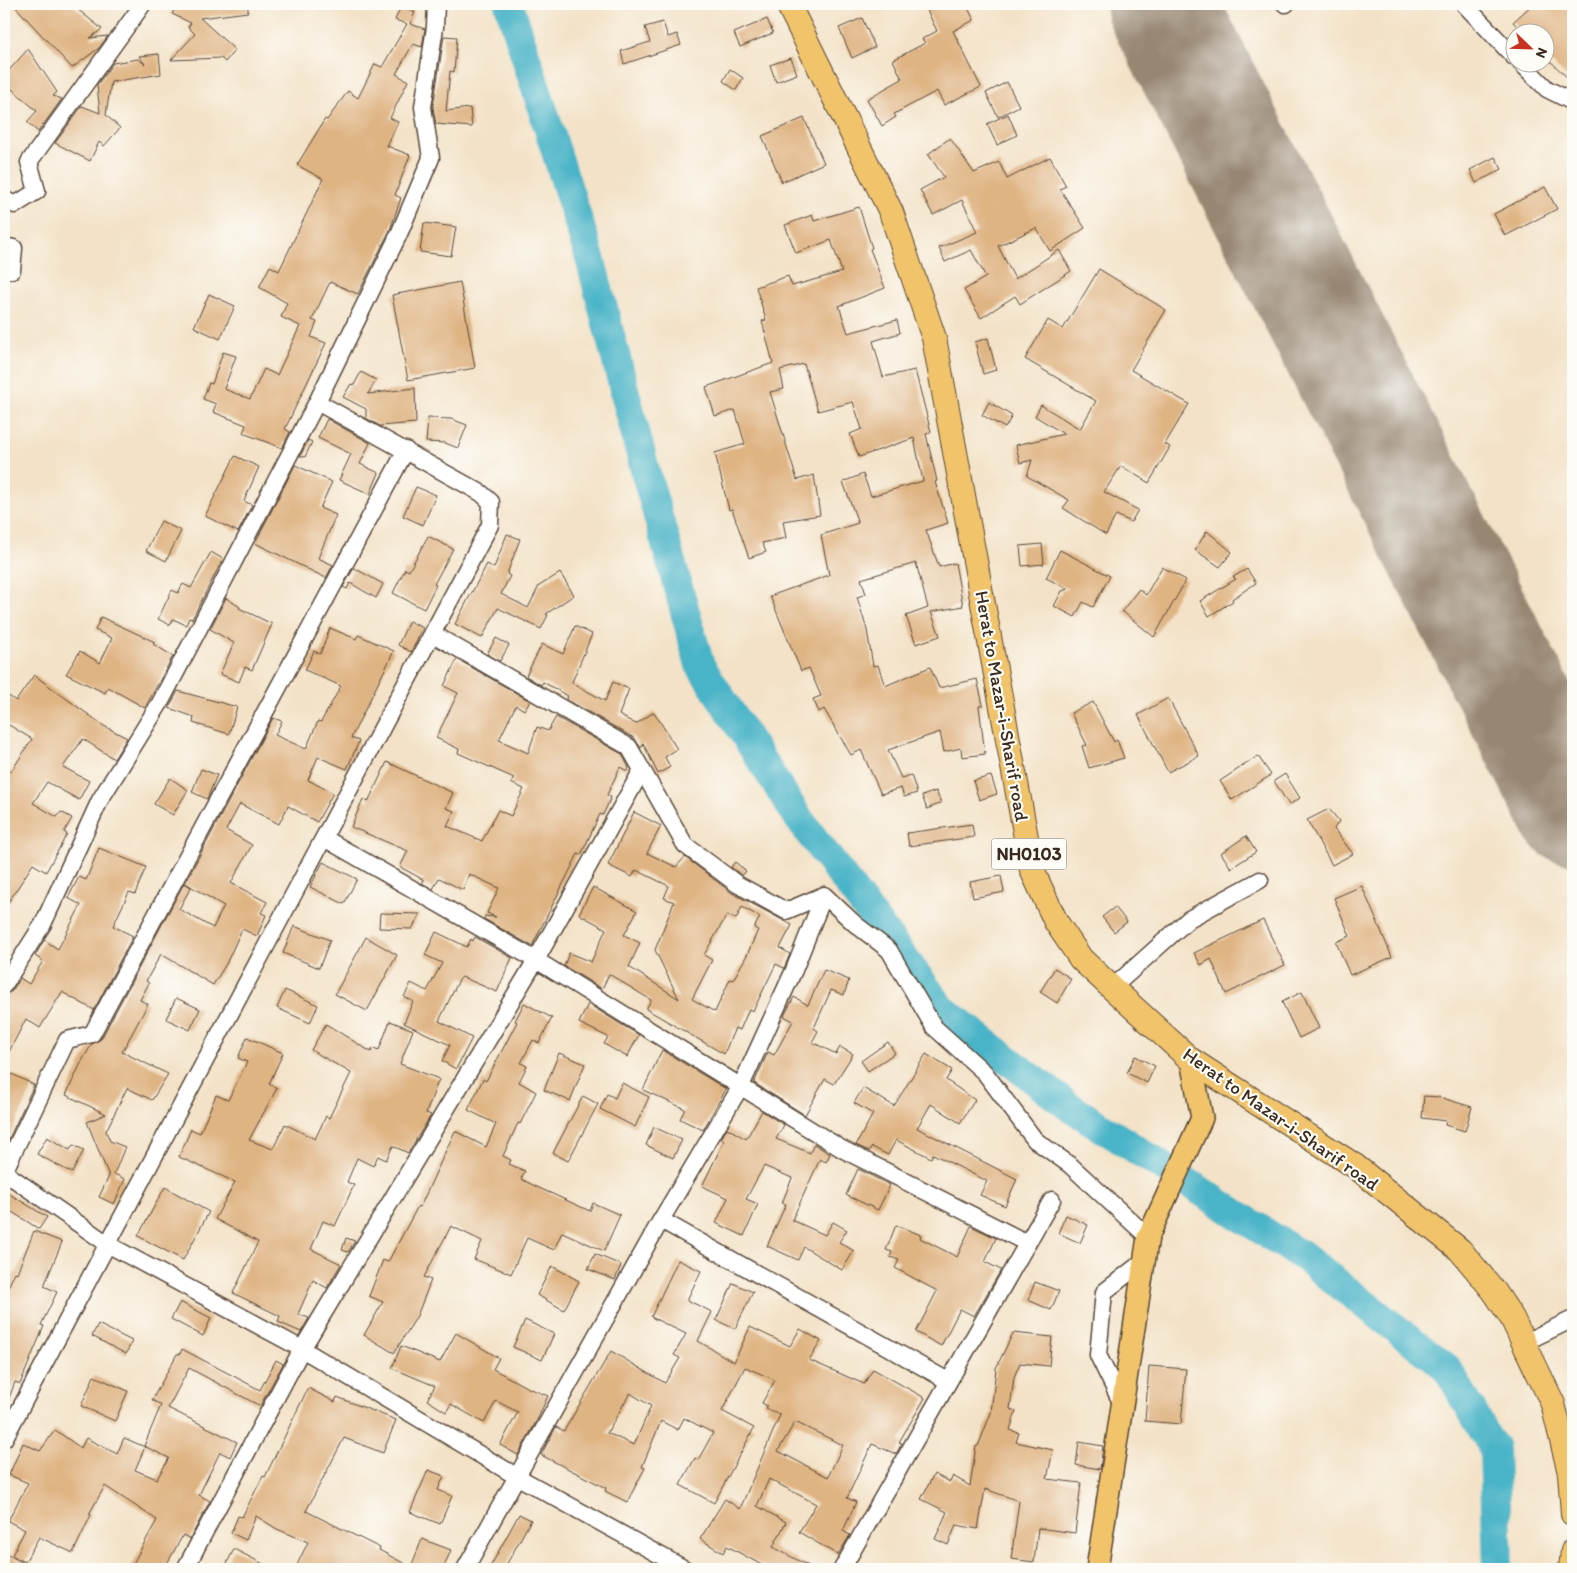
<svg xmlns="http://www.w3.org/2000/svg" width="1577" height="1573" font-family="Itim,sans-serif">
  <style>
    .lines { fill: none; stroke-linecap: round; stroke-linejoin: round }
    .river { stroke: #49b4c7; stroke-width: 30 }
    .taxiway { stroke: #978672; stroke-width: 45 }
    .runway { stroke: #978672; stroke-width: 111 }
    .building { fill: #dfb483; fill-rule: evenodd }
    .minor-casing { stroke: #574637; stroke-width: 19 }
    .major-casing { stroke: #574637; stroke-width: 24 }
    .highway-casing { stroke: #574637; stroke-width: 26 }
    .minor { stroke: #fff; stroke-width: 16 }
    .major { stroke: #f1c36a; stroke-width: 21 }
    .highway { stroke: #f1c36a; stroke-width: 24 }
    .labels { text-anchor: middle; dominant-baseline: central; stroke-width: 4.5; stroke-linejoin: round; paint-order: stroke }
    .shield { fill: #fdfcf7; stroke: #75695f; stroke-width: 1 }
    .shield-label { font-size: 18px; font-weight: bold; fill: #3b2a1e }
    .street-label { font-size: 19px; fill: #3b2a1e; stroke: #fdfcf7 }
  </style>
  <rect width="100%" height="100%" fill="#fdfcf7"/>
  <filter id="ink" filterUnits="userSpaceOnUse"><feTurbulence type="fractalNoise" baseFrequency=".02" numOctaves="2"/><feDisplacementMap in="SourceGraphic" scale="10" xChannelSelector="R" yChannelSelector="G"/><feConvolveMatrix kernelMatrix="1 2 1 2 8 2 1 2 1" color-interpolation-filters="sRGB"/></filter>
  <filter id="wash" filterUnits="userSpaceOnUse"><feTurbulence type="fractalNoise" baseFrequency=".0096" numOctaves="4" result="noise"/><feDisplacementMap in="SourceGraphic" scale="20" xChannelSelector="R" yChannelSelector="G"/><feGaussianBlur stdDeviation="1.12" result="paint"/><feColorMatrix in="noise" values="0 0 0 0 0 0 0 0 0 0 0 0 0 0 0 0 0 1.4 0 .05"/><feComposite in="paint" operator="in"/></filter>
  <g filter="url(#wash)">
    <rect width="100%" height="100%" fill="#f3e2c7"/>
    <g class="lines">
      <!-- river -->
      <path class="river" d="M509,4L590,258L645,470L700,665L799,819L942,1009L1067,1105L1305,1258L1447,1368L1494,1449L1498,1569"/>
      <!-- taxiway -->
      <path class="taxiway" d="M1432,534L1460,521
        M1471,685L1501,669"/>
      <!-- runway -->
      <path class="runway" d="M1161,4L1573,809"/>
    </g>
    <g id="blocks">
      <!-- building -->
      <path class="building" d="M13,4H71L102,29L90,38L108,36L99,48L72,68Z
        M177,4H248V12L200,18L235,50L225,62L221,58L171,60L195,34L188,27L191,23L172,14Z
        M924,4H966L974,20L953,31L981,87L944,105L937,91L894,114L896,117L882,126L867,99L902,79L893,60L925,43L922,39L937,31Z
        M1533,4H1573V83L1544,55V32H1523L1513,22Z
        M401,6L415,12L410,24L425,29L422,47L413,44L396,74L408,81L390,118L398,122L387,146L410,155L395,195L401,198L390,230L358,294L330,282L312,320L317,322L311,337L326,343L285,429L290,432L282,448L243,433L246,425L213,412L216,404L203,399L209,383L212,384L223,352L236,356L224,389L250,399L264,369L277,375L300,326L281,317L287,303L259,287L270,266L279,271L323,179L297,165L325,119L327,120L348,91L358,98L375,64L382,67L407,24L395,20Z
        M862,18L875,47L852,58L839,28Z
        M767,19L773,33L740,47L734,33Z
        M663,22L668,37L677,34L681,45L624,64L621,51L650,42L645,27Z
        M444,36L457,37L454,72L450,71L446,111L470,108L472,127L436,124L433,107Z
        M28,49L57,92L53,96L62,99L38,132L27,122L37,111L4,82V76Z
        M159,54L161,74L111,82L106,115L120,128L104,146L99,142L90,161L55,143L82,106L100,113L97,85L113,63L138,59L145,64L139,56Z
        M791,58L797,74L776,82L770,65Z
        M730,69L743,78L736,90L723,81Z
        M1007,82L1019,106L998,117L986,93Z
        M1008,114L1017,135L997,145L987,124Z
        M804,118L824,163L782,182L762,136Z
        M950,138L974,173L999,162L1007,179L1050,157L1066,186L1060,189L1085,228L1050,251L1036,228L998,246L1015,279L1059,250L1071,271L1020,304L1015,296L981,318L964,290L986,277L971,250L945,262L939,248L977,232L962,200L933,215L920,190L944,177L928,154Z
        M1495,157L1502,169L1476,183L1470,170Z
        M1545,187L1557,209L1505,236L1494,214Z
        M859,207L872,248L870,249L885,288L839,306L848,333L897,320L900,333L873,341L883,377L915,370L931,432L926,434L937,481L935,482L948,523L926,530L939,567L955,563L963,606L931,612L940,636L916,644L906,616L928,608L916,563L861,579L866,594L857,597L867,630L873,666L878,665L885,686L930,667L939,688L977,679L983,705L979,706L985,754L962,757L961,748L944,752L940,732L888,750L901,778L911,775L917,793L904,797L901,788L881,794L861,750L851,755L824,709L819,712L813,699L821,696L809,668L801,671L770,596L829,575L821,535L858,523L843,482L863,474L871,496L923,481L914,438L859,457L850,434L862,429L853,402L818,411L804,364L780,370L784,389L770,392L797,480L814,475L820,515L783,521L786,538L762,543L766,552L749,558L732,509L729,510L715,453L745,444L735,410L715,416L706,387L773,363L762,321L766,320L756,287L788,276L792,286L842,272L831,240L796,253L785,225L812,215L814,221Z
        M424,223L456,227L451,256L420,252Z
        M1099,269L1166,310L1131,370L1189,404L1165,444L1170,447L1149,483L1121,466L1104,492L1138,510L1131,522L1116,515L1106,535L1063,508L1069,500L1027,476L1032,460L1020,463L1016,445L1064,434L1035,416L1041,405L1080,429L1096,401L1025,359L1048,320L1063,329Z
        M460,282L475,368L408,380L392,295Z
        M209,294L235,306L220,339L194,327Z
        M988,338L996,370L983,374L975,342Z
        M361,372L376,380L368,394L415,388L416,423L380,426L366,418V409L343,397L351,384L354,385Z
        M989,402L1012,416L1005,428L982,415Z
        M428,418L451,419L467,425L458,448L445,443L426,442Z
        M327,419L370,443L360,464L379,473L370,494L339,480L351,454L318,438Z
        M308,440L312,442L305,457L300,456Z
        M235,456L259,467L244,501L252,505L238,532L205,516Z
        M295,465L332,482L320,508L336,515L318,558L333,565L326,578L255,543Z
        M416,487L436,495L423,525L403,516Z
        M161,521L181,531L166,561L146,551Z
        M1207,531L1232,552L1220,567L1195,550Z
        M507,534L520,539L507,574L510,576L501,594L528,608L539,586L560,573L574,595L546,614L548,615L541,629L498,608L482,638L455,624L487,564L494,568Z
        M428,536L453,549L434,584L436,585L424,609L393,593L405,569L409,571Z
        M1042,544L1044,564L1022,566L1020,546Z
        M1060,550L1110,576L1093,607L1083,602L1075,617L1054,606L1062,591L1068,589L1046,578Z
        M211,552L223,559L192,619L189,618L186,625L173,619L170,625L158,619L172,590L178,593L183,584L191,588Z
        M1162,567L1186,580L1154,637L1122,611L1139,589L1146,595Z
        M354,568L383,584L376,598L350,583L347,589L343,587Z
        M1247,569L1256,583L1232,599L1233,601L1209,616L1200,601L1236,579L1233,577Z
        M226,598L240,607L239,608L272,624L252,670L245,667L239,682L220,674L234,643L210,629Z
        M101,617L155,642L153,644L173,656L145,708L108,687L105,693L66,674L80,651L100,663L112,638L95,630Z
        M409,621L423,628L411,652L398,645Z
        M575,626L592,634L572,682L574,684L605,701L613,682L629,689L619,715L636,724L654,712L677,749L665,757L670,767L658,774L643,743L641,748L634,738L566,699L568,696L543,682L541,685L526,676L542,644L563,654Z
        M330,628L356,639L358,635L394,651L351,738L359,741L347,769L318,757L308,780L333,793L317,822L288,806L279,824L240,804L226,830L252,845L231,883L267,902L261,913L266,915L257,936L242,929L226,964L213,985L161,954L146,981L149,983L140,1000L148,1004L122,1052L168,1074L152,1100L127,1088L106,1131L110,1141L125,1147L114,1174L125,1179L114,1204L99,1197L109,1176L87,1122L106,1114L66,1095L82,1061L92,1044L101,1039L184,883L191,887L179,909L213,928L224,906L185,883L273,718L282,721L275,735L306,749L318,721L321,722L341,686L305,670L314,651L320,654Z
        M496,638L509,645L500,661L487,654Z
        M457,659L530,701L524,710L516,705L499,740L528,753L537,727L548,731L556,717L622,754L629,768L627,771L620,767L607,795L611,797L603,815L600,814L581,855L578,854L532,946L484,919L485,916L496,917L487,913L499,888L469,874L463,890L439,878L433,889L422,883L424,880L400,867L408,851L351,827L363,799L368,802L387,762L453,793L446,808L454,811L447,826L482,841L498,810L511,816L524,789L511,783L514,778L458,753L459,749L436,738L458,693L444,686Z
        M34,675L104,726L127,738L114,759L83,739L63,767L89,781L79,800L47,782L33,803L57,817L61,812L72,818L64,832L67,834L46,872L33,864L4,909V767L11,772L32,739L4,722V693L16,701Z
        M178,691L237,707L229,734L193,723L194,717L169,708Z
        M1168,698L1199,756L1168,772L1138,715Z
        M1093,702L1114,742L1117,740L1124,758L1089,768L1082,746L1087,745L1071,713Z
        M1258,756L1271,775L1232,800L1220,781Z
        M201,769L217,775L207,799L192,792Z
        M1285,774L1300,798L1289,805L1274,781Z
        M991,776L997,794L979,800L973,781Z
        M170,778L188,790L173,815L154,804Z
        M936,791L941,803L927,809L922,796Z
        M1329,809L1339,821L1334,829L1353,854L1332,865L1307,820Z
        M634,812L661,826L647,853L676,867L685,857L732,893L792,925L780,948L790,954L784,968L776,964L753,1011L749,1009L740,1030L735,1028L724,1054L646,1009L651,1000L609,974L602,989L564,966L569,953L591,962L606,929L579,914L593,887L637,911L624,935L640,943L629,967L679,999L655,950L674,902L664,898L669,886L636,870L632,877L608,865ZM742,907L760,917L754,928L758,930L747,955L733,980L730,979L715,1012L692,999L712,960L704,955L727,915L736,919Z
        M972,824L974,837L909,846L907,833Z
        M1246,836L1256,852L1231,868L1221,853Z
        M99,848L146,867L135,894L129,892L113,926L133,936L94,1010L62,992L40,1028L26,1019L4,1061V995L12,991L20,978L29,984L43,961L35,956L44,940L58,949L81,905L68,898L79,877L86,880Z
        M323,862L357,879L344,904L310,887Z
        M735,862L746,871L742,876L731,867Z
        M1001,876L1004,892L973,898L970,882Z
        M1362,886L1392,957L1350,975L1336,942L1350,936L1334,898Z
        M1115,907L1127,922L1114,932L1102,917Z
        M380,913L420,914L412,929L379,928Z
        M1263,920L1285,965L1226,994L1211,959L1201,965L1194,953Z
        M294,926L330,940L319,968L283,953Z
        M436,932L467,947L471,939L473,941L475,937L512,958L497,992L462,977L459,980L439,1021L472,1038L456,1069L442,1061L450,1045L404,1023L413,1001L404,997L411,983L427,991L442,963L425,955Z
        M366,937L397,955L367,1011L335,994Z
        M1055,968L1071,979L1057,1003L1040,992Z
        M824,970L849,980L844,995L831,990L814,1028L818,1031L812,1042L836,1054L840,1047L853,1054L834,1084L825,1079L805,1115L754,1083L768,1052L774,1055L793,1021L784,1016L794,997L808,1005Z
        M285,990L318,1005L310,1023L277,1008Z
        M1302,992L1319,1028L1299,1038L1282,1002Z
        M176,998L200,1009L190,1030L166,1019Z
        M524,1003L552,1018L539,1043L533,1040L521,1063L527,1066L519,1082L536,1092L520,1124L518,1123L503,1156L511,1160L509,1164L525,1171L521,1179L537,1187L590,1211L593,1203L620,1215L604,1251L562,1232L554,1250L527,1238L511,1274L474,1259L482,1241L451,1226L424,1277L431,1280L417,1316L394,1353L364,1335L383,1302L369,1296L383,1260L388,1262L418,1206L420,1207L455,1131L486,1147L496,1124L468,1110L483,1079L486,1081L517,1022L515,1021Z
        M588,1004L639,1035L627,1057L604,1044L608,1037L579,1023Z
        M390,1021L413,1030L400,1064L439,1079L426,1113L431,1115L408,1153L393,1146L386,1160L378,1156L373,1166L357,1158L347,1182L354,1185L335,1226L323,1221L311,1249L341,1264L327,1288L313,1280L298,1314L309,1318L301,1332L278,1322L280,1316L233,1293L258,1242L215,1219L235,1182L179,1157L191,1129L200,1133L216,1095L228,1100L247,1062L238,1058L247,1037L283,1053L269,1084L277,1088L249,1140L273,1149L285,1124L315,1139L326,1116L329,1118L351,1073L311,1050L326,1024L371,1052L373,1048L379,1050Z
        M888,1042L895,1053L868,1071L861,1061Z
        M662,1050L726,1089L703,1130L680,1119L685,1109L643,1090Z
        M559,1053L585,1064L570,1101L544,1090Z
        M926,1054L952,1070L946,1080L975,1100L960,1123L931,1104L917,1128L1017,1179L1005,1206L980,1195L987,1181L933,1154L931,1158L896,1140L888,1155L872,1147L869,1151L856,1145L873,1114L854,1103L863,1088L894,1106Z
        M1135,1056L1155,1066L1147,1083L1127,1073Z
        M12,1074L34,1085L4,1149V1091Z
        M622,1083L649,1097L635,1127L600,1109L607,1094L615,1098Z
        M583,1096L598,1104L568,1161L553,1153Z
        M1424,1096L1439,1097L1472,1107L1465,1131L1445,1125L1446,1121L1422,1118Z
        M762,1111L784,1125L776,1139L810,1153L814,1144L830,1154L826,1162L820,1159L792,1220L825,1235L833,1222L847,1230L839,1242L854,1251L842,1270L804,1247L798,1260L767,1246L786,1204L782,1203L792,1178L764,1166L746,1199L758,1204L744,1236L716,1223L728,1198L702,1186L724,1141L721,1139L727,1128L746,1139Z
        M654,1127L682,1140L673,1158L646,1145Z
        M47,1137L70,1150L73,1145L84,1150L72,1173L37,1154Z
        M858,1169L890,1185L878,1210L846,1195Z
        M165,1187L209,1212L183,1260L138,1236Z
        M8,1193L47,1217L39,1229L4,1207V1200Z
        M1066,1215L1088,1225L1080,1243L1058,1233Z
        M896,1225L921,1235L920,1238L957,1257L971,1226L996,1238L985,1262L1001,1270L974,1316L960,1309L941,1346L916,1332L937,1291L895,1268L899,1260L890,1257L892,1252L886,1250Z
        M34,1231L62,1242L44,1286L57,1292L41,1325L44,1326L20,1384L15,1382L5,1409L4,1296L15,1272L17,1273Z
        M346,1238L355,1241L348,1252L342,1250Z
        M595,1254L621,1265L615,1280L588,1269Z
        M678,1260L701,1271L687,1300L712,1312L698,1341L734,1362L750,1327L790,1346L800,1329L821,1341L809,1360L864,1384L873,1369L925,1398L899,1442L902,1443L896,1454L872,1444L847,1498L856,1502L843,1531L850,1535L838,1555L799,1532L816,1504L769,1479L757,1506L786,1522L773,1547L814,1569H769L727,1546L723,1553L700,1539L725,1499L740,1509L780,1415L766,1409L767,1406L762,1403L775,1380L745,1367L722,1411L754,1428L714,1503L680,1485L695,1458L698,1460L713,1433L684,1418L678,1430L661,1421L642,1467L645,1468L627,1502L605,1491L606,1488L541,1455L556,1427L564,1431L611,1351L665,1383L680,1358L674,1355L686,1334L651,1317ZM630,1393L651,1406L634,1445L607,1433ZM795,1422L843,1445L828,1477L778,1451Z
        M552,1266L579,1281L564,1310L537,1295Z
        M1035,1282L1059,1291L1051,1310L1028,1300Z
        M733,1283L753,1292L735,1329L716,1320Z
        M180,1302L211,1318L203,1336L171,1319Z
        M525,1320L554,1334L542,1360L513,1347Z
        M98,1324L132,1341L126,1354L92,1336Z
        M456,1333L499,1358L493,1369L526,1387L548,1396L538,1418L518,1455L500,1445L518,1412L496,1401L484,1423L451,1404L446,1412L427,1400L435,1386L392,1368L401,1346L440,1362Z
        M1013,1333L1052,1337L1049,1366L1020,1363L1014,1377L1010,1409L1016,1411L1010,1430L1019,1433L1016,1442L1053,1450L1047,1479L1081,1483L1075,1533L1038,1528L1034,1562L1011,1559L1019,1501L985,1489L978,1529L956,1525L948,1545L935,1539L947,1512L921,1499L934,1474L950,1482L953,1476L970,1486L976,1446H978L991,1413L996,1368Z
        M182,1349L260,1390L276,1360L283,1364L260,1406L189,1368L168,1408L237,1442L230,1457L220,1452L199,1495L210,1501L190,1539L183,1535L164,1569H130L157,1520L105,1486L89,1514L91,1515L73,1553L39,1537L25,1562L12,1555L25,1530L8,1521L28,1483L9,1475L23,1443L40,1451L55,1430L81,1448L86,1438L117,1454L124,1438L145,1447L135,1470L157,1479L169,1458L144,1446L161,1405L152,1400L177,1354H180Z
        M1149,1366L1186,1369L1181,1424L1145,1421Z
        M94,1376L128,1391L115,1421L81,1406Z
        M308,1388L335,1402L337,1397L396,1420L383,1453L344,1438L306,1511L380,1548L379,1550L411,1567L422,1539L451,1550L443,1569H295L308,1542L277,1529L256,1516L246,1540L231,1533L238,1516L242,1517L263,1476L265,1477Z
        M1079,1442L1103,1446L1100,1469L1076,1465Z
        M428,1470L444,1476L438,1490L452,1496L440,1524L410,1512Z
        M519,1514L531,1520L504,1569H489Z
        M234,1549L273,1569H224Z
        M4,1553L36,1569H4Z"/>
    </g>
  </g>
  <g filter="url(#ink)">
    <use href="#blocks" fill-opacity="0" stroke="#574637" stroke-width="1"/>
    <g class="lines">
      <defs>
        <path id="minor" d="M1285,4H1286
          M1464,4L1514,57
          M1520,62L1547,89L1573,102
          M4,199L15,205L37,191L29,162L143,4
          M4,246L14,248L12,270H4
          M433,634L629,747L685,845L737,884L786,911L824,895
          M324,838L536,960L842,1149L1027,1243
          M824,895L855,924L889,950L934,1027L985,1073L1035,1140L1070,1165L1148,1237
          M4,985L43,924L100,800L160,703L317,402L399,234L431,158L423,107L435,27L436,4
          M1112,988L1189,919L1260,880
          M4,1172L67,1040L92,1034L406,450
          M4,1172L109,1245L302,1349L516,1476L685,1569
          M661,1220L948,1381
          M1523,1343L1573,1319
          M1122,1404L1098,1355L1104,1292L1145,1260
          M4,1439L490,525L491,502L481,493L317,402
          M185,1569L302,1349L536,960L642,770
          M465,1569L661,1220L741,1086L794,970L824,895
          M842,1569L1052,1200"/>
        <path id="major" d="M1097,1569L1148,1237L1202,1118L1191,1060"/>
        <path id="highway" d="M788,4L891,212L934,338L1032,870L1056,922L1081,959L1112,988L1191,1060L1355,1166L1460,1250L1494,1291L1512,1318L1553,1404L1570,1473L1573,1514
          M1571,1569L1573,1550"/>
      </defs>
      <!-- minor casing -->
      <use href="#minor" class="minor-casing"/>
      <!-- major casing -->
      <use href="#major" class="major-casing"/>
      <!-- highway casing -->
      <use href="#highway" class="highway-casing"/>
      <!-- minor -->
      <use href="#minor" class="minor"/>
      <!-- major -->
      <use href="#major" class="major"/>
      <!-- highway -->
      <use href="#highway" class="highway"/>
    </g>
  </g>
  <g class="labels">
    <!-- shield labels -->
    <rect class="shield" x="991.5" y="838.5" width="75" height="31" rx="4"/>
    <g class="shield-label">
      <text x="1029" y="854">NH0103</text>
    </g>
    <!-- street labels -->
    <g class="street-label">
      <text transform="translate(1002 706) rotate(80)">Herat to Mazar-i-Sharif road</text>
      <text transform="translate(1281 1119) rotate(35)">Herat to Mazar-i-Sharif road</text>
    </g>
  </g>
  <!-- margin -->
  <rect width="1577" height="1573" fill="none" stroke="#fdfcf7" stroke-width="20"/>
  <!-- north arrow -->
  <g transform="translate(1530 48) rotate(113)"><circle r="24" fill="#fdfcf7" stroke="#afa8a0"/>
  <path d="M0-4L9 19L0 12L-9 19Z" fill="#c8321e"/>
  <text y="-8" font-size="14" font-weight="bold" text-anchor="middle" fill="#3b2a1e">N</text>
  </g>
</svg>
